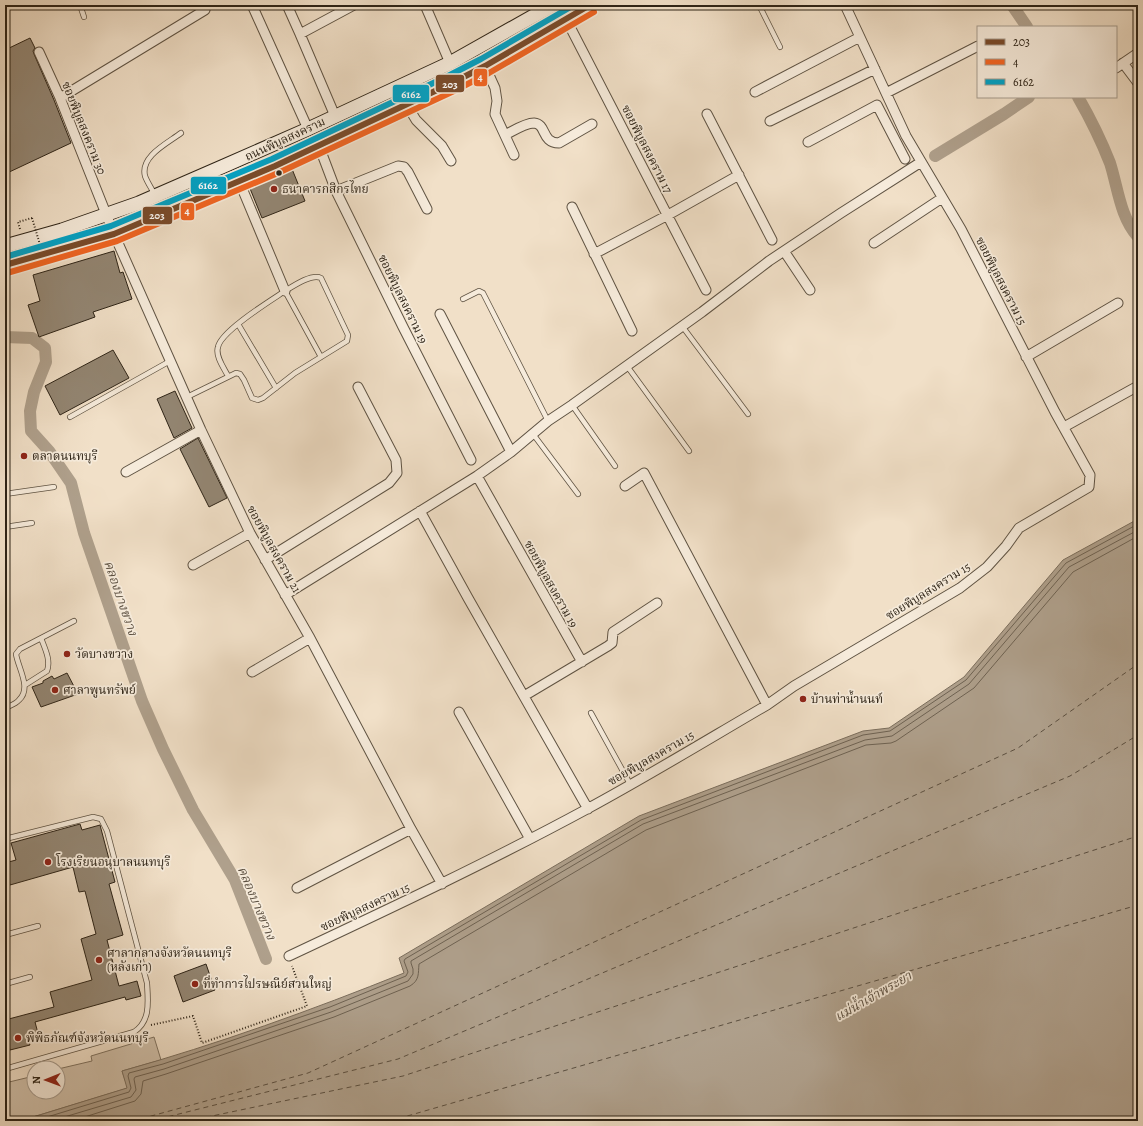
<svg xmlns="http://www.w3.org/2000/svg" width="1143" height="1126" font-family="Alegreya,'Noto Serif Thai',serif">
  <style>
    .green { fill: #d0c0aa; stroke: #7f7260 }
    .water { fill: #afa08c; stroke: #7b6e5d }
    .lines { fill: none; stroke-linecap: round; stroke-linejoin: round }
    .shore { stroke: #6e6252; stroke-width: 1 }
    .canal { stroke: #afa08c; stroke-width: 12 }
    .ferry { stroke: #5b4f40; stroke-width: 1; stroke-dasharray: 5 4; stroke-linecap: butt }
    .building { fill: #938673; stroke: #2e2417 }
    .service-casing { stroke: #5f5343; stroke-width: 6 }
    .minor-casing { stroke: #5f5343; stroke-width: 11 }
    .secondary-casing { stroke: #2e2417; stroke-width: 15 }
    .path { stroke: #2e2417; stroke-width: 2; stroke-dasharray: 1 2; stroke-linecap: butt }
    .service { stroke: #f6ebdb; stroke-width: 4.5 }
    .minor { stroke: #f6ebdb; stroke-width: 9 }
    .secondary { stroke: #f6ebdb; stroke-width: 13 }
    .path-bridge { stroke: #2e2417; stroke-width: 2; stroke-dasharray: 1 2; stroke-linecap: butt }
    .bus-1-casing { stroke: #f6ebdb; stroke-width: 9 }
    .bus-2-casing { stroke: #f6ebdb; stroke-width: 9 }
    .bus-3-casing { stroke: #f6ebdb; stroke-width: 9 }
    .bus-1 { stroke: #7a4b2a; stroke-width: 6 }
    .bus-2 { stroke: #f26522; stroke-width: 6 }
    .bus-3 { stroke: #02a2c5; stroke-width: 6 }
    .bus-dot { fill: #2e2417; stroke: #f6ebdb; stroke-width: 1.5 }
    .poi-dot { fill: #8f2418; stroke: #f6ebdb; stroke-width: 1.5 }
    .labels { text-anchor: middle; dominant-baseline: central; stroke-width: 3.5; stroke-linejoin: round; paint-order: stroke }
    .street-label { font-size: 12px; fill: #2e2417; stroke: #f6ebdb }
    .poi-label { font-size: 12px; fill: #2e2417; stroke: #f6ebdb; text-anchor: start }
    .water-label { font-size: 13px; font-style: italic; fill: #5b4f40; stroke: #f6ebdb }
    .line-badge { stroke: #f6ebdb; stroke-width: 1.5 }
    .badge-label { font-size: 11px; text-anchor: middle; font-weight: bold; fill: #fff }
  </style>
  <rect width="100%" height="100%" fill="#f1e0c8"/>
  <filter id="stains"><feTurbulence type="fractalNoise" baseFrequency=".005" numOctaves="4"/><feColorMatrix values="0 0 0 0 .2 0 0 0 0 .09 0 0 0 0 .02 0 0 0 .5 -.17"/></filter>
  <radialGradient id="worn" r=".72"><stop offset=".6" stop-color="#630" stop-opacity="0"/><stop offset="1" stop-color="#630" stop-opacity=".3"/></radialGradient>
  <!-- green -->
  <path class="green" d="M154,1037L161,1060L122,1071L128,1088L20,1121H5V1083L34,1076V1092H58V1069L92,1061L91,1056Z"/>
  <!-- water -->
  <path class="water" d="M1138,519V1121H20L127,1088L122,1071C218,1044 312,1010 404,973L399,958L639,816L863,731L889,728L964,677L1063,560Z"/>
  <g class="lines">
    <!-- shore -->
    <path class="shore" d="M34,1121L129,1092L131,1088L128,1076L129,1073L163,1064L330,1007L406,976L408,972L404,961L405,959L641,820L863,735L890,731L966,680L1066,563L1138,524
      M51,1121L131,1097L136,1090L134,1079L135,1077L164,1069L331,1012L408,981L413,974V969L411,963V961L643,824L865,740L892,736L969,684L1069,567L1138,530
      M72,1121L135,1101L141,1094L143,1081L166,1074L334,1017L410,986C420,980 418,973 419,964L646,830L866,745L891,743L896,741L974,688L1073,572L1138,536"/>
    <!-- canal -->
    <path class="canal" d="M1012,5L1027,27
      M1078,97C1090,118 1101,140 1110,163C1118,188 1120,217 1138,237
      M935,156L1004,114L1029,97
      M5,337L32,338L45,348L46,362L34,392L30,411L31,431L49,451L71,483L84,533L142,701L163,749L193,810L235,880L266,959"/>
    <!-- ferry -->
    <path class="ferry" d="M133,1121L308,1073L1018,748L1138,664
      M151,1121L398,1059L1070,776L1138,735
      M188,1121L403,1076L954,895L1138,836
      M390,1121L1138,905"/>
  </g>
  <!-- building -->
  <path class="building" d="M30,38L35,48L33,51L34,54L54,100L71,143L5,174V50Z
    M292,169L305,201L262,218L249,186Z
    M114,251L120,273L123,272L132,299L93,312L95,317L39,337L28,305L40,301L33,275Z
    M113,350L129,378L60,415L45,386Z
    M175,391L192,428L174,438L157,399Z
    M198,438L227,498L209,507L180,449Z
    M67,673L78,694L41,707L32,687L43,683V681L52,676L54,679Z
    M80,824L82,830L100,825L115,882L109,884L123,935L107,940L119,986L137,981L141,996L126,1000L125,997L35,1022L39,1037L28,1040L30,1045L10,1050L9,1046H5V1020L54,1007L50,992L92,980L81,939L96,934L85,891L79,892L73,867L10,885L5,863L16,860L11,843Z
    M206,964L215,990L183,1002L174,976Z"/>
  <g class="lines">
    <defs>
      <path id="service" d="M80,5L84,17
        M759,5L780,47
        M155,195C152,189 147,182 145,176C140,156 168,143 181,133
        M463,299L479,291L483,293L548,421
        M238,324L276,388
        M682,326L748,414
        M627,366L689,451
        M228,376C224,368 215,356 218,347C221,331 270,301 285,291L321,357
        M187,397L236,373L240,374L244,380L252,398L258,400L263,398L295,373L347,341L348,335L321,278C312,273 293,286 285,291
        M572,405L615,466
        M70,417L170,361
        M533,434L578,494
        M5,494L54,487
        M5,527L32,523
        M25,685L47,671C51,660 45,649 41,638
        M5,708C9,706 16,704 19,700C32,688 18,668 16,654L20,649L74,621
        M591,713L630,784
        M5,839L93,817L101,819L107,831L147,983C148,1001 151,1021 134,1032L5,1069
        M5,935L38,926
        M5,984L30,977"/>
      <path id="minor" d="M252,5L308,129
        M287,5L300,34
        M425,5L450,63
        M566,19L706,290
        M39,52L60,98L114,234L201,430L250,533L310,638L411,829L442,884
        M1123,63L1138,83
        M485,66L495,88L497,101L495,114L514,155
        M1116,68L1138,53
        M755,92L860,37
        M886,93L978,46
        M60,98L205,10
        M407,105L416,120L442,146L451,161
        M707,114L772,240
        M335,116L300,34L354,5
        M770,121L875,69
        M505,135C513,131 525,123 534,123C547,124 541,143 559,143L592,124
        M808,142L877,105L905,159
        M319,146L336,191L403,327L471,460
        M239,181L285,291
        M336,191L398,166L404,167L408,172L427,209
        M572,207L632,331
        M874,243L942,198
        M784,251L810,290
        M594,254L668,215L739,175
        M440,314L511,452
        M1026,357L1118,303
        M1064,427L1138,386
        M126,472L201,430
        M477,476L582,662
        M625,486L644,473L767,705
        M420,511L468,598L588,809
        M265,560L389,483L397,473L396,460L358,387
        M193,565L250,533
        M285,595L477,476L511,452L548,421L572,405L702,312L769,261L841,213L921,162
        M252,672L310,638
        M524,696L608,646L612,643L613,632L657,603
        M459,712L530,839
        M297,888L411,829
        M289,956C389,909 489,862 587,809C648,776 707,740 767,705L794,686L960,588L987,567L1006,546L1019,528L1089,487L1090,475L1055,412L961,229L906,136L845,5"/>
      <path id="secondary" d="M5,246L62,230L139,203L224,166L308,129L450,63L553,5
        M5,265L114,234L275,166L450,84L485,66L590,5"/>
    </defs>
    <!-- service casing -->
    <use href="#service" class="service-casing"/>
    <!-- minor casing -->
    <use href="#minor" class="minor-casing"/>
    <!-- secondary casing -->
    <use href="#secondary" class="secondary-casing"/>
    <!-- path -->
    <path class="path" d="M20,229L18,222L32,218
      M151,1025L193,1016L202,1043L307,1006L292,966"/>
    <!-- service -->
    <use href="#service" class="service"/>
    <!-- minor -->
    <use href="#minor" class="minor"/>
    <!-- secondary -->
    <use href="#secondary" class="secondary"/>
    <!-- path-bridge -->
    <path class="path-bridge" d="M32,218L46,265"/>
    <defs>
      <path id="bus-1" d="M5,265L114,234L275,166L450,84L485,66L590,5"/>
      <path id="bus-2" d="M7,273L117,241L278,173L454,91L489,73L594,12"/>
      <path id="bus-3" d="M5,257L111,226L272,159L446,77L481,59L574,5"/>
    </defs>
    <!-- bus-1 casing -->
    <use href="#bus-1" class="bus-1-casing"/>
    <!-- bus-2 casing -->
    <use href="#bus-2" class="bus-2-casing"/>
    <!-- bus-3 casing -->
    <use href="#bus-3" class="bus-3-casing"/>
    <!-- bus-1 -->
    <use href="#bus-1" class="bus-1"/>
    <!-- bus-2 -->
    <use href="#bus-2" class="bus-2"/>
    <!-- bus-3 -->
    <use href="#bus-3" class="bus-3"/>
  </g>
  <!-- markers -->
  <circle class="bus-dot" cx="279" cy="173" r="3.5"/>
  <g class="poi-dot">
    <circle cx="274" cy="189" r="4"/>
    <circle cx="24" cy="456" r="4"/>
    <circle cx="67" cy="654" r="4"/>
    <circle cx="55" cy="690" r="4"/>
    <circle cx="803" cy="699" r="4"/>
    <circle cx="48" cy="862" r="4"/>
    <circle cx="99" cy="960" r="4"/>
    <circle cx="195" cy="984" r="4"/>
    <circle cx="18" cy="1038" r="4"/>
  </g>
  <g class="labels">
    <!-- street labels -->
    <g class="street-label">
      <text transform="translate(84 128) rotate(68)">ซอยพิบูลสงคราม 30</text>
      <text transform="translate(285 139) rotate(-25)">ถนนพิบูลสงคราม</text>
      <text transform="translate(647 149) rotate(63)">ซอยพิบูลสงคราม 17</text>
      <text transform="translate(1001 281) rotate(63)">ซอยพิบูลสงคราม 15</text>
      <text transform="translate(403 299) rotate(64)">ซอยพิบูลสงคราม 19</text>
      <text transform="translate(274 549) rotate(61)">ซอยพิบูลสงคราม 21</text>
      <text transform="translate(551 584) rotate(61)">ซอยพิบูลสงคราม 19</text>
      <text transform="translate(928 591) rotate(-32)">ซอยพิบูลสงคราม 15</text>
      <text transform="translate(651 758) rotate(-30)">ซอยพิบูลสงคราม 15</text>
      <text transform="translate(365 907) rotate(-25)">ซอยพิบูลสงคราม 15</text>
    </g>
    <!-- poi labels -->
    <g class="poi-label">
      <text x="282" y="189">ธนาคารกสิกรไทย</text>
      <text x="32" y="456">ตลาดนนทบุรี</text>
      <text x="75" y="654">วัดบางขวาง</text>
      <text x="63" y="690">ศาลาพูนทรัพย์</text>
      <text x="811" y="699">บ้านท่าน้ำนนท์</text>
      <text x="56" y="862">โรงเรียนอนุบาลนนทบุรี</text>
      <text x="107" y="953">ศาลากลางจังหวัดนนทบุรี<tspan x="107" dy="14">(หลังเก่า)</tspan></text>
      <text x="203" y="984">ที่ทำการไปรษณีย์สวนใหญ่</text>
      <text x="26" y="1038">พิพิธภัณฑ์จังหวัดนนทบุรี</text>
    </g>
    <!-- water labels -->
    <g class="water-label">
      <text transform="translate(121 598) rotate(71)">คลองบางขวาง</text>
      <text transform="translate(257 903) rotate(67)">คลองบางขวาง</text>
      <text transform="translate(873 996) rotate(-30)">แม่น้ำเจ้าพระยา</text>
    </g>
  </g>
  <g class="line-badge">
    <rect x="473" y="68" width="15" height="19" rx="4" fill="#f26522"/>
    <rect x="435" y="74" width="30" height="19" rx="4" fill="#7a4b2a"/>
    <rect x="392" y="84" width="38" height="19" rx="4" fill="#02a2c5"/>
    <rect x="190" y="176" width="37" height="19" rx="4" fill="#02a2c5"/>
    <rect x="180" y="202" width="15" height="19" rx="4" fill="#f26522"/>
    <rect x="142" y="206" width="31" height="19" rx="4" fill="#7a4b2a"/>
  </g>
  <g class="badge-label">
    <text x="480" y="81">4</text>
    <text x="450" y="88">203</text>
    <text x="411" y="98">6162</text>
    <text x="208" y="189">6162</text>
    <text x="187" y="215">4</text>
    <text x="157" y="219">203</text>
  </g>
  <!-- margin -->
  <rect width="1143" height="1126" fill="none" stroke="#f1e0c8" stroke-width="20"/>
  <rect x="6" y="6" width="1131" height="1114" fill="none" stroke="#2e2417" stroke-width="2"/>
  <rect x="10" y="10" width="1123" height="1106" fill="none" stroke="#2e2417"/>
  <!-- legend -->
  <rect x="977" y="26" width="140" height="72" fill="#f6ebdb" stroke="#a69b8d"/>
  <rect x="985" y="39" width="20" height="6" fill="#7a4b2a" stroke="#a69b8d"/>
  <text x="1013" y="46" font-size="12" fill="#2e2417">203</text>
  <rect x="985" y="59" width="20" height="6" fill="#f26522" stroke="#a69b8d"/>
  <text x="1013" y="66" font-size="12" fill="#2e2417">4</text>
  <rect x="985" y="79" width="20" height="6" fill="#02a2c5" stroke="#a69b8d"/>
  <text x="1013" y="86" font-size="12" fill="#2e2417">6162</text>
  <!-- north arrow -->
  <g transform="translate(46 1080) rotate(269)"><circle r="19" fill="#f6ebdb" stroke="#a69b8d"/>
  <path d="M0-3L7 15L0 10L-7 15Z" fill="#8f2418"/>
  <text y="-6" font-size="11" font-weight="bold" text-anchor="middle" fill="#2e2417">N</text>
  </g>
  <rect width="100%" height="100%" filter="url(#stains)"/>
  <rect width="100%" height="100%" fill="url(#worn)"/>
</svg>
